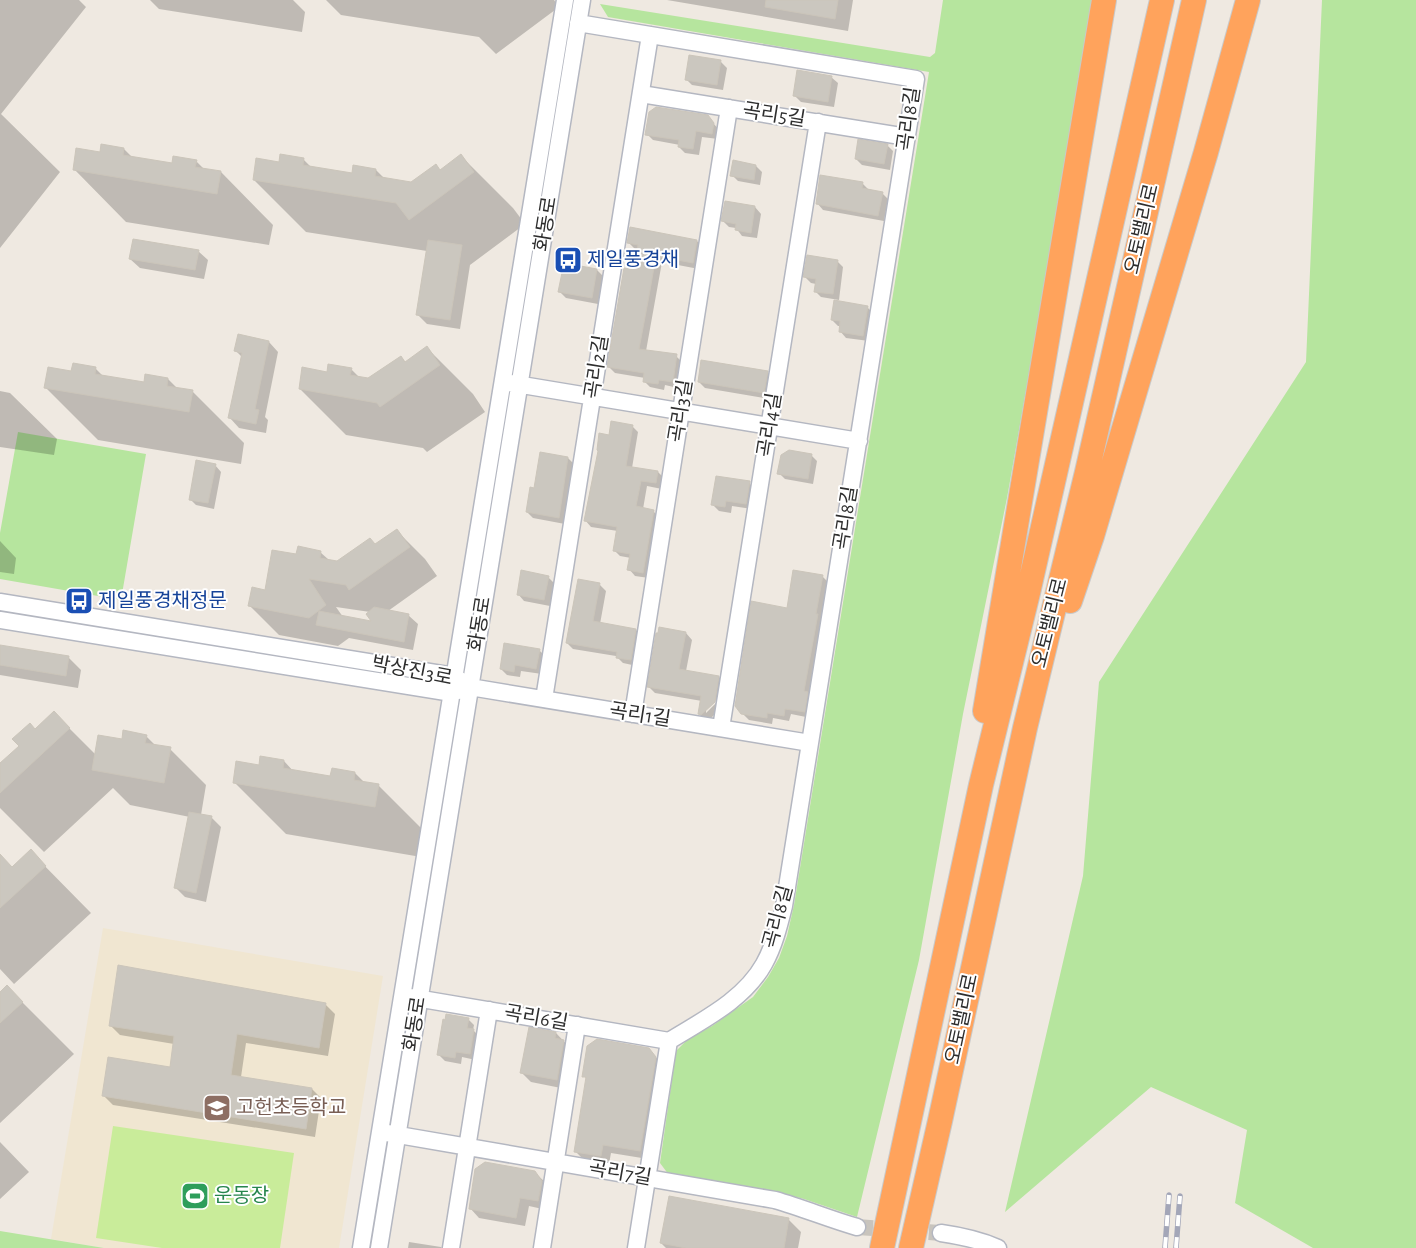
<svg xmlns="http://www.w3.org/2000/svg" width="1416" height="1248" font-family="'Alegreya Sans','Noto Sans KR',sans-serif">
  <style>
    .education { fill: #f0e6d1 }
    .green { fill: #b6e59e }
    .pitch { fill: #c9ec9a }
    .shadow { fill: #0003; fill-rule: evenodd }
    .building { fill: #cbc7bf; stroke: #cbc5ba }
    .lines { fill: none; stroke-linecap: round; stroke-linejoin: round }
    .minor-tunnel { stroke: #c8c4bd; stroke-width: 16; stroke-dasharray: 16 8; stroke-linecap: butt }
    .minor-casing { stroke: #b4b7c1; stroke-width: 19 }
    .highway-casing { stroke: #c9c9c9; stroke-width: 26 }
    .minor { stroke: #fff; stroke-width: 16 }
    .highway { stroke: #ffa35c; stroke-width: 24 }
    .rail-casing { stroke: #a3a6b8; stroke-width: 5.5 }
    .rail { stroke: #fff; stroke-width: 4; stroke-dasharray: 11; stroke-linecap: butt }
    .labels { text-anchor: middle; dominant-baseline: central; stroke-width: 4; stroke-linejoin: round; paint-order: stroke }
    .street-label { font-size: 20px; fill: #2e2e2e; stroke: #fff }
    .transit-label { font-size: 20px; fill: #164399; stroke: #fff; text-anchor: start }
    .education-label { font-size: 20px; fill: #785e54; stroke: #fff; text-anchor: start }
    .leisure-label { font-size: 20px; fill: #27864d; stroke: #fff; text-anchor: start }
  </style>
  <rect width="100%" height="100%" fill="#efe9e1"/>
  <!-- education -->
  <path class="education" d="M103,928L383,976L339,1248H104L51,1239Z"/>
  <!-- green -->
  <path class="green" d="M943,0H1093L1080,71L1051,250L1007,498L963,714L919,960L857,1217L804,1199L777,1192L669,1175L660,1163L676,1051L688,1039L712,1026L753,997L768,977L779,958L787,936L794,905L929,72L608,17L600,4L930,57L935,53Z
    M1322,0H1416V1248H1313L1235,1203L1247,1130L1151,1087L1005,1212L1083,876L1099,682L1306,362Z
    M18,432L146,454L121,600L0,579V533Z
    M0,1231L104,1248H0Z"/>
  <!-- pitch -->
  <path class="pitch" d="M113,1126L294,1153L280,1248H162L96,1238Z"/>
  <!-- shadow -->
  <path class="shadow" d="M0,0H79L86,7L1,114L60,172L0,248Z
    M150,0H293L305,12L302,32L159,9Z
    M326,0H554L559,7L496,54L479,37L341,15Z
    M667,0H853L848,31Z
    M690,56L721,62L727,68L723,90L692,85L686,79Z
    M831,77L838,83L834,107L801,102L795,96Z
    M707,116L720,131L718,139L702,137L699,155L685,153L679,147L680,145L653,140L647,134Z
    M887,145L893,151L890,170L862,165L856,159Z
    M124,149L133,158L173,165L196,161L205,170L221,172L273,225L269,245L126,222L74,169Z
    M461,156L513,208L525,224L470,265L460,329L427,324L417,314L427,251L306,232L254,180L280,163L303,159L312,168L353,174L376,170L385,179L412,183L441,171Z
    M756,166L762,172L760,185L738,181L732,175Z
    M862,183L868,189L882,193L888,199L884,221L823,210L817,203Z
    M726,202L755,207L761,214L757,238L742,236L736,228L729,227L723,221Z
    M697,241L703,247L699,269L662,262L646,351L676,356L682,362L678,388L665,385L664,390L650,387L644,381L645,378L615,373L609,367L635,271L639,249H635L628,242Z
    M198,251L208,260L204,279L140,268L130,259Z
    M837,261L843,267L839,300L821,297L815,291L816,284L811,283L805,277Z
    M597,270L603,276L598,304L566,298L560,292Z
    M867,307L873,313L869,341L846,338L840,331L841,326H838L832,320Z
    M269,342L278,352L265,417L268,420L266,433L239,428L230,418L242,357L236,351Z
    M427,348L473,394L485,412L427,452L423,448L346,435L300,389L328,373L351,369L360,378L368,380L401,357L406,363Z
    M95,368L104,377L145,383L168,379L177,388L192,391L244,443L241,464L98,440L46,388L72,372Z
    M767,372L774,379L770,399L705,388L699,382Z
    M0,391L10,393L57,439L54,455L0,447Z
    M632,426L638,432L632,468L658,472L664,478L662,489L647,486L643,509L653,511L659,517L649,578L635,576L629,569L631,558L620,556L614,550L618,531L591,527L585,520L610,436Z
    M541,453L568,458L574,464L565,524L533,518L527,512L535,489Z
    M811,455L817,461L813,484L785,479L779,473Z
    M215,465L221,472L214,509L196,505L190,499Z
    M749,483L755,489L752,509L732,506L731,513L719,511L713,505Z
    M396,530L425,559L437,576L388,611L408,615L418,624L413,650L349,638L338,646L279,635L250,606L266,591L297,555L320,552L329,560L338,562L376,545ZM336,607L370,612L374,623L343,617Z
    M0,541L16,558L14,574L0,572Z
    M822,576L828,582L811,718L791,714L789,721L773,718L772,724L749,720L742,713L788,609Z
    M548,577L554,583L550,606L524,601L518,594Z
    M600,585L606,591L600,624L636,630L642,636L637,666L623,663L616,656L573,649L567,643Z
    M686,633L692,640L686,671L719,677L725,683L721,708L708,721L705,720L699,714L702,701L655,693L649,687ZM719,697L720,699L706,713V709Z
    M0,646L68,657L81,670L78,688L0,675Z
    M539,650L545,656L542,674L521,671L520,677L507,675L501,669Z
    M54,713L96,755L123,740L146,736L156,746L170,749L206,785L201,815L211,817L221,827L206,902L185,897L176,888L190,817L130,805L113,788L44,852L0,808V765Z
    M284,761L294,772L332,778L355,773L365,783L378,785L430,837L427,858L286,834L234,782Z
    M30,851L91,913L14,984L0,969V868H12Z
    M7,987L74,1054L0,1123V993Z
    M325,1004L335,1014L328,1056L246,1043L241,1077L312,1089L321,1098L315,1137L113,1105L103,1095L171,1068L174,1044L120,1035L110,1025Z
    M468,1019L474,1025L473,1030L480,1037L476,1060L462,1057L461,1064L445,1061L439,1055Z
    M556,1033L573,1051L566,1089L531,1082L522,1073Z
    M649,1049L664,1067L648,1159L611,1153L609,1164L584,1160L576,1152L587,1079L584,1076Z
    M0,1142L29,1172L0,1199Z
    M534,1172L544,1181L550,1191L547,1210L529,1206L525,1226L479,1218L470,1208Z
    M788,1219L801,1232L798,1248H666L661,1243Z
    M409,1242L441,1247L442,1248H408Z"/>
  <!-- building -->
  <path class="building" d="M766,0H838L835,19L765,7Z
    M689,55L721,60L717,85L685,80Z
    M797,70L832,76L828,102L793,96Z
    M656,107L708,115L714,123L712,134L696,131L693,149L678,147L679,140L645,135L649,112Z
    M858,139L888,144L884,164L855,159Z
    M101,144L124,148L123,155L172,163L173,156L197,160L195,167L221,171L217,194L73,170L76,148L100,152Z
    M280,154L304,158L303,165L352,173L353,165L376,169L375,176L411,182L436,164L440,170L461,154L474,172L409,220L396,203L253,180L256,158L279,162Z
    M733,160L756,165L754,180L730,176Z
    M820,175L863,182L862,188L883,192L878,216L816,204Z
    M725,201L755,206L751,233L735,230L736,224L721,221Z
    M630,227L697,240L693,263L656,256L649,296L639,349L677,354L673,382L659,380L658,384L643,382L644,373L607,367L624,268L634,269L638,245L627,243Z
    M133,239L199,250L195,270L129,259Z
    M428,240L462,245L450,320L416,315Z
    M807,255L838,260L833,294L814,292L816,279L803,277Z
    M564,263L597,269L592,298L558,292Z
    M834,300L868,306L863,336L839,332L840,321L831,320Z
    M238,334L269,341L255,409L259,410L256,424L228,418L242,353L234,351Z
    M427,346L440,365L380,407L377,403L299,389L302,367L327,372L328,364L352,368L350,375L368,378L401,356L405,362Z
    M701,360L768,371L764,393L698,382Z
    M73,363L96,367L95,374L144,382L145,374L168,378L167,386L193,390L189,412L44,388L48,367L71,371Z
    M611,421L633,425L626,466L658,471L656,483L641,481L636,506L654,510L643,573L627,570L630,554L613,551L617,527L584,521L598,451L597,450L599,433L609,435Z
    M789,450L812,454L808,479L777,474L781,455Z
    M540,452L568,457L559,518L526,512L530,487L534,488Z
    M196,460L216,464L208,503L189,500Z
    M716,476L750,481L746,504L726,501L725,507L711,505Z
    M397,529L410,547L349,590L346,585L309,579L326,605L309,618L248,606L252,587L265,590L272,550L296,554L298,546L321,551L320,558L337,561L370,538L375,544Z
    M521,570L549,576L544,600L517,595Z
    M793,570L823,575L816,614H818L804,691L808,692L805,712L785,709L784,716L767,713V718L741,714L735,706L751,601L787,608Z
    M578,579L600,583L593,621L636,629L631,660L616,658L617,652L566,643Z
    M374,607L409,614L404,642L316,625L319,611L371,621L366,614Z
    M659,627L686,632L679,669L719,676L715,702L701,715L698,714L701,696L647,687L656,633H658Z
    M504,643L540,649L536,669L515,665L514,672L500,669Z
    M0,645L69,656L66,676L0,665Z
    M54,711L70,728L0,793V763L19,746L12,739L30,723L35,729Z
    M123,730L147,735L145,743L171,747L164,783L92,770L98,735L122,739Z
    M260,756L284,760L283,768L330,776L332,768L355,772L354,780L379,784L375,807L233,783L236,761L259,765Z
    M189,812L212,816L196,893L174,888Z
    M31,849L46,866L0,908V854L12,867Z
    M118,965L326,1003L319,1048L237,1034L231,1075L312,1088L306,1129L102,1096L108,1057L170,1067L174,1036L109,1026Z
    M7,985L23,1002L0,1023V992Z
    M446,1014L469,1018L467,1028L474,1029L470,1054L456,1052L455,1058L437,1055L443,1019L445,1020Z
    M529,1027L556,1032L555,1038L564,1040L557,1080L520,1073Z
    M597,1039L649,1048L656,1057L640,1151L603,1145L601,1156L574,1152L586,1077H582L587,1046Z
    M485,1162L535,1171L542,1181L538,1201L520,1198L516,1218L469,1209L475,1169Z
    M669,1196L789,1218L784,1248H686L660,1243Z"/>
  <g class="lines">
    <!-- minor-tunnel -->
    <path class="minor-tunnel" d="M857,1227L941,1233"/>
    <defs>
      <path id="minor" d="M578,23L916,79L784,906C779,926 774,946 764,964C744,1000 703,1020 669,1041L636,1248
        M641,94L907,137
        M510,383L859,441
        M0,602L454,676L470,687L810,743
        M0,620L452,693L461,690
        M544,699L650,35
        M633,714L729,108
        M721,728L818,122
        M410,997L669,1041
        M387,1133L775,1200C803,1208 829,1219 857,1227
        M941,1233C962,1236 980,1240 998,1248
        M361,1248L565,0
        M379,1248L582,0
        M451,1248L489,1010
        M542,1248L577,1025"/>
      <path id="highway" d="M1070,601L1092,536L1206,152L1248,0
        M985,711L1104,0
        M882,1248L981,785L1028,593L1162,0
        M911,1248L940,1121L1025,728L1087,472L1194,0"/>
    </defs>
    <!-- minor casing -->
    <use href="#minor" class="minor-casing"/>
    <!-- highway casing -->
    <use href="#highway" class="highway-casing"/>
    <!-- minor -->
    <use href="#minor" class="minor"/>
    <!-- highway -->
    <use href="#highway" class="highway"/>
    <defs>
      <path id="rail" d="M1165,1248L1169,1195
        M1176,1248L1180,1196"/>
    </defs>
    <!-- rail casing -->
    <use href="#rail" class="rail-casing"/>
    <!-- rail -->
    <use href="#rail" class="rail"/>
  </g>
  <!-- icons -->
  <defs>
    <symbol id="bus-square" viewBox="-11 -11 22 22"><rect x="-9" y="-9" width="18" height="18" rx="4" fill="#1a4fb4" stroke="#fff"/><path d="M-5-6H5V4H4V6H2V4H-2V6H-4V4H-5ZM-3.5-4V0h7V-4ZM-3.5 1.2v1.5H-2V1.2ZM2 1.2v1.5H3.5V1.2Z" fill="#fff"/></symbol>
    <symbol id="school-square" viewBox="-11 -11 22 22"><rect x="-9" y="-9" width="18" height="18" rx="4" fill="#8d6e63" stroke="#fff"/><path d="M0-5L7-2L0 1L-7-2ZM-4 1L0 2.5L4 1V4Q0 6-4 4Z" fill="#fff"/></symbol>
    <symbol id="stadium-square" viewBox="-11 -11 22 22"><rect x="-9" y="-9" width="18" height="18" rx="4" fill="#2e9e5b" stroke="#fff"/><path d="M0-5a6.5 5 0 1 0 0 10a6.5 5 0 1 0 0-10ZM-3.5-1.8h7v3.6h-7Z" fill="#fff"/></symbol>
  </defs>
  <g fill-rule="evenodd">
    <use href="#bus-square" x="552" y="244" width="32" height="32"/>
    <use href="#bus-square" x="63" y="585" width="32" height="32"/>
    <use href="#school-square" x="201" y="1092" width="32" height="32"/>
    <use href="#stadium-square" x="179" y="1180" width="32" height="32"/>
  </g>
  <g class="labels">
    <!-- street labels -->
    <g class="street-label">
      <text transform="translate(774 115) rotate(9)">곡리5길</text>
      <text transform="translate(909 119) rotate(-82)">곡리8길</text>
      <text transform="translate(546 224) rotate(-81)">화동로</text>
      <text transform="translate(1142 229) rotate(-77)">오토밸리로</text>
      <text transform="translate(597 367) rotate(-81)">곡리2길</text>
      <text transform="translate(681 411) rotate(-81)">곡리3길</text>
      <text transform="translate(770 425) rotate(-81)">곡리4길</text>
      <text transform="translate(846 518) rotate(-81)">곡리8길</text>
      <text transform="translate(1050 623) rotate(-76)">오토밸리로</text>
      <text transform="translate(480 624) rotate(-81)">화동로</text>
      <text transform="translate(412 671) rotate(11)">박상진3로</text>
      <text transform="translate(640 715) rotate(9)">곡리1길</text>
      <text transform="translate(778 917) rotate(-75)">곡리8길</text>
      <text transform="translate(536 1018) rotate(10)">곡리6길</text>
      <text transform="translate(962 1019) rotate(-78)">오토밸리로</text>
      <text transform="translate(415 1024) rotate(-81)">화동로</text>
      <text transform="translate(620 1173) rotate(10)">곡리7길</text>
    </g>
    <!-- transit labels -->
    <g class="transit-label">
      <text x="587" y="260">제일풍경채</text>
      <text x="98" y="601">제일풍경채정문</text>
    </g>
    <!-- education labels -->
    <g class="education-label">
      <text x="236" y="1108">고헌초등학교</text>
    </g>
    <!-- leisure labels -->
    <g class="leisure-label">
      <text x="214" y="1196">운동장</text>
    </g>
  </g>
</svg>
